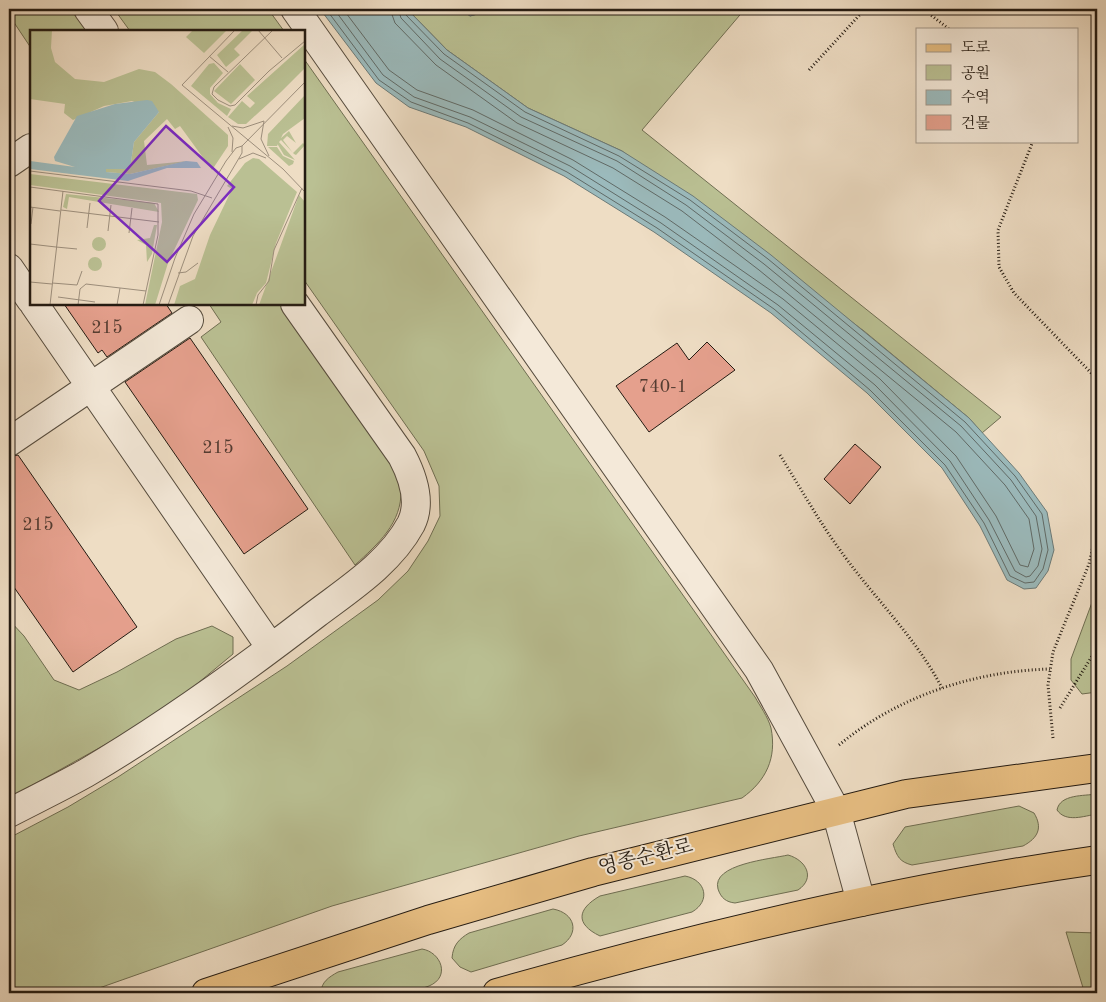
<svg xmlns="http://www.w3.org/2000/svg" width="1106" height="1002" font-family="'Old Standard TT','Noto Serif KR',serif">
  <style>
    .green { fill: #bac093; stroke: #6f6e52 }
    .water { fill: #9bbabc; stroke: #6b7a78 }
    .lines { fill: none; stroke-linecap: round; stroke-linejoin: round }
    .shore { stroke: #606a67; stroke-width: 1 }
    .building { fill: #e5a08d; stroke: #241b12 }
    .minor-casing { stroke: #564c3e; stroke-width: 30 }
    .major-casing { stroke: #241b12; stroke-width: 30 }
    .path { stroke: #241b12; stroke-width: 3; stroke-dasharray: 1 2.5; stroke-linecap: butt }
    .minor { stroke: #f4e9d9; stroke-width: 28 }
    .major { stroke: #e7be82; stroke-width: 28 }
    .labels { text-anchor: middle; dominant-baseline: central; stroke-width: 4; stroke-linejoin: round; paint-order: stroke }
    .number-label { font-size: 18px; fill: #543c31 }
    .street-label { font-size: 20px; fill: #241b12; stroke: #f4e9d9 }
    .inset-road { fill: none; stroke: #9d8f7d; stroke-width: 1 }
    .view { fill: #7b2cbf; fill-opacity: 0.15; stroke: #7b2cbf; stroke-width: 2.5 }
    .inset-edge { fill: none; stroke: #241b12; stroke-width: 2.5 }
  </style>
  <rect width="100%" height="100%" fill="#eeddc4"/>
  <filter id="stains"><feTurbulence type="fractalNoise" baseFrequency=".004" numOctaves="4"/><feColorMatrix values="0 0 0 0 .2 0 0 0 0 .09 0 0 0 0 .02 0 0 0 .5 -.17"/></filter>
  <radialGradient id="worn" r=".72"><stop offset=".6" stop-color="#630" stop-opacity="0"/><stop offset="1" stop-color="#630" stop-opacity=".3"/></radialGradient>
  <!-- green -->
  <path class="green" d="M9,9H73L89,31H31V48L9,15Z
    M114,9H268L284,31H130Z
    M407,9H461L470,16L496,9H745L642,130L1001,417L982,433L969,418L864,331L622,151L528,108L447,50Z
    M304,59L755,697C760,706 768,717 771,728C777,758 766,781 742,798L579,836L332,906L85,993H9V838L68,807L118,777L287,666L378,600L408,571L428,541L440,516L439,486L424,451L304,280Z
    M209,304H281L394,463C396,472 401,482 401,490C402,523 378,544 355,565L201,337L221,322Z
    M1097,589V692L1082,694L1071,680V659Z
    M9,620L24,636L54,680L79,690L117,672L176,639L212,626L233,637V654L186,693L119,737L9,798Z
    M1097,794V814C1084,816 1066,823 1057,810C1060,794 1084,796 1097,794Z
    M1019,806L1034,813C1043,828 1038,838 1023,846L912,865C900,862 897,857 893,844L905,827Z
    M788,855C806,860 816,878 798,890L735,903C726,902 721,898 718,889C711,864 771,859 788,855Z
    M685,876C706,880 711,901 692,912L600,936C575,924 577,909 600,896Z
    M553,909C575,913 580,933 562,945L471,972L460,967L452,958C453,945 459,939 469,933Z
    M1066,932L1097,933V993H1077L1084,991Z
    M422,949C441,952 451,977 429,986C396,999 356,993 321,993C321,982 329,977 338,972Z"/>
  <!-- water -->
  <path class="water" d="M320,9H407L447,50L528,108L622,151L693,196L771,255L969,418L1019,473L1047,512L1054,550L1048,571L1036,588L1024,589L1007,580L980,526L942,468L867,393L771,313L654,232L564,176L466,127L409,107L376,83Z
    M461,9H496L470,16Z"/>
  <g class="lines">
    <!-- shore -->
    <path class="shore" d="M326,9L379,80L411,102L468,123L567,172L657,228L774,309L870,390L945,465L984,523L1010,576L1025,583L1034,582L1043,569L1048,550L1042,514L1015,476L965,422L768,259L690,200L619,156L525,112L444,54L405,14L404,9
      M334,9L383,75L414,97L470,117L570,166L661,223L778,305L875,385L950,461L989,520L1015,571L1026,577L1030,576L1038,566L1042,549L1036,516L1011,480L961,426L764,264L686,205L617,161L521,117L440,59L401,18L398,9
      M343,9L389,70L417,90L473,110L573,160L665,217L783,299L880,379L956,456L996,516L1020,565L1028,567L1034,549L1029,519L1005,485L956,432L759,270L682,211L613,168L517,123L436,65L395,23L390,9"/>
  </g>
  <!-- building -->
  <path class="building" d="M64,304H166L172,313L107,357L102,350L98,353Z
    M190,338L308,509L244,554L125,382Z
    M707,342L735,370L649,432L616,386L677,343L689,360Z
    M855,444L881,467L850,504L824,479Z
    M18,455L137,627L73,672L9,580V457Z"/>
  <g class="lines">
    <defs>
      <path id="minor" d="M88,9L104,31
        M295,9L759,670L836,811L861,902
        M9,163L31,148
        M9,268L31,300
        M34,304L271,648
        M9,442L189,320
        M9,813C34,800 61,787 86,773C166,726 242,671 316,614C349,589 390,563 411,524C422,502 412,475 402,456L295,304"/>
      <path id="major" d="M206,993L428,920L593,872L906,794L1097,768
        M497,993C694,937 894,889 1097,860"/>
    </defs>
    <!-- minor casing -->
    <use href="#minor" class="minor-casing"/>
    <!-- major casing -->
    <use href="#major" class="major-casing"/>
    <!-- path -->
    <path class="path" d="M923,9L949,29
      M809,70L865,9
      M1033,141L998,230L999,267L1014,293L1097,379
      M780,455C800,487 818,520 840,550C873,597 915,636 942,688
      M1060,708L1097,648
      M1053,738L1048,685L1053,652L1089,564L1097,528
      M839,745C898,696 975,671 1050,669"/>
    <!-- minor -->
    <use href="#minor" class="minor"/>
    <!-- major -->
    <use href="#major" class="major"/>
  </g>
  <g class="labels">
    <!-- number labels -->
    <g class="number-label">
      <text x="107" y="328">215</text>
      <text x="663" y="387">740-1</text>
      <text x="218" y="448">215</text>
      <text x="38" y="525">215</text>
    </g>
    <!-- street labels -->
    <g class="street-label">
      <text transform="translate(646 858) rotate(-14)">영종순환로</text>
    </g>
  </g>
  <!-- overview -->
  <g transform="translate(30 30)">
    <rect width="275" height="275" fill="#eeddc4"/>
    <path d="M0,0H22L21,18L25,32L45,49L74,52L109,39L125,42L141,54L198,105V116L182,140L150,96L145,99L137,89L114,111L117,135L158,131L100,144L76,142V139H100L104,112L129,82L102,71L74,76L43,90L34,83L35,74L0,69ZM163,0H197L174,23L156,7ZM213,0H223L204,19L210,25L196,37L187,25ZM275,14V38L251,62L216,94H208L198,87L212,71L220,78L225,73L217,66ZM184,33L193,43L180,58V64L188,73L201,79L197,86L161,56L179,34ZM210,34L225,50L201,74L184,61ZM275,65V88L253,104L247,116H237L238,104ZM259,101L266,113L257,106L253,110L263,123L273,113L275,115L266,125L264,124L251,110L249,112L265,130L254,125L248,115V112L250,109ZM238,117H247L253,126L264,131L263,134L259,136ZM223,128L229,129L267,162L246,213L236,253L227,263L222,275H144L150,256L165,249L180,205L202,159L197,156L215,133ZM0,144L167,164L168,170L138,233L125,275H115L132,192L131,173L0,155ZM36,164L124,173L129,182L39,167L37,179L33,177ZM269,165L275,172V275H229ZM124,195H127L122,224L117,232L116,215L107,210L120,208ZM62 214a7 7 0 1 1 14 0a7 7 0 1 1-14 0ZM58 234a7 7 0 1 1 14 0a7 7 0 1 1-14 0Z" fill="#bac093"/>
    <path d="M117,70L122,71L129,82L104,112L100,139H76V142L100,144L156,131L167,132L171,138H137L98,151L0,139V131L45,137L25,131L24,127L47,86L85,74Z" fill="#9bbabc"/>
    <path class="inset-road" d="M205,0L152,55L253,139L275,162M228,0L252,28M243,0L184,57L182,64L188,70L200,76L205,75L239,41L275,11M179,26L198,42M202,96L213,98L234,91L231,109L239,126M198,97L203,108L202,122M209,129L223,123L236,128M0,141L161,161L182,168M0,157L128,174V205L113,275M0,177L30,181M31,180L129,192M1,194L3,177M57,198L60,173M78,201L81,175M99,203L102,178M0,214L26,217M26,217L47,219M148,243L156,242L168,233M0,252L22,254M22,253L47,255L52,241M28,267L65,272M20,275L33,161M48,275L50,259L56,254L116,261M87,275L90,258M129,275L145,228L164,184L196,131L206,118L212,116M138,275L163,206L212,123V116L275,52M226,275L228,265L239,251L244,220L272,158"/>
    <path class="view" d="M136,96L204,157L137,232L69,171Z"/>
    <rect width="275" height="275" class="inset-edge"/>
  </g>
  <!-- margin -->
  <rect width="1106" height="1002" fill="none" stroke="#eeddc4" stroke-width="30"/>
  <rect x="10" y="10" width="1086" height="982" fill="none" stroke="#241b12" stroke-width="2.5"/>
  <rect x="15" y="15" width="1076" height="972" fill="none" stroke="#241b12"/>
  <!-- legend -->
  <rect x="916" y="28" width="162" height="115" fill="#f4e9d9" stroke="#a19789"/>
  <rect x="926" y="44" width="25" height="8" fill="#e7be82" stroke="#a19789"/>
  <text x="961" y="52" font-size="15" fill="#241b12">도로</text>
  <rect x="926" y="65" width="25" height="15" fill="#bac093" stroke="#a19789"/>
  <text x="961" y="78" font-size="15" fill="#241b12">공원</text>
  <rect x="926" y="90" width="25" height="15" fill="#9bbabc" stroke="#a19789"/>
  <text x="961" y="102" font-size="15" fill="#241b12">수역</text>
  <rect x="926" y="115" width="25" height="15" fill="#e5a08d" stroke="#a19789"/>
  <text x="961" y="128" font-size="15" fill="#241b12">건물</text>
  <rect width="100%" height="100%" filter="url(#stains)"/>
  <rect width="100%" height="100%" fill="url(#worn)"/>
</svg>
